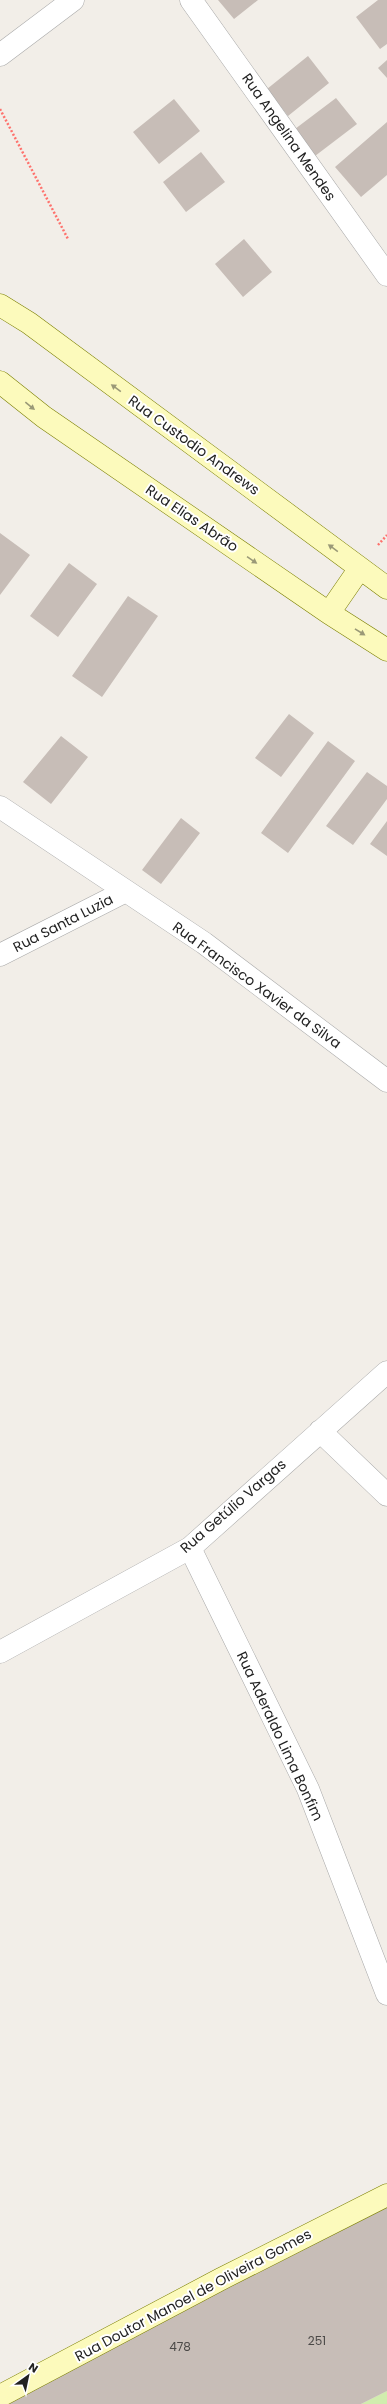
<svg xmlns="http://www.w3.org/2000/svg" width="387" height="2404" font-family="Poppins,sans-serif">
  <style>
    .grass { fill: #d1edae }
    .building { fill: #c7bdb7 }
    .lines { fill: none; stroke-linecap: round; stroke-linejoin: round }
    .street-casing { stroke: #a9a9a9; stroke-width: 23 }
    .secondary-casing { stroke: #7b7f02; stroke-width: 23 }
    .path { stroke: #fe726d; stroke-width: 2.5; stroke-dasharray: 2 2; stroke-linecap: butt }
    .street { stroke: #fff; stroke-width: 22 }
    .secondary { stroke: #fcfabc; stroke-width: 22 }
    .oneway { fill: #9a9977 }
    .labels { text-anchor: middle; dominant-baseline: central; stroke-width: 4; stroke-linejoin: round; paint-order: stroke }
    .number-label { font-size: 12px; fill: #4b4947 }
    .street-label { font-size: 14px; fill: #222; stroke: #fff }
  </style>
  <rect width="100%" height="100%" fill="#f2eee8"/>
  <!-- grass -->
  <path class="grass" d="M387,2391V2404H361Z"/>
  <!-- building -->
  <path class="building" d="M218,0H258L234,19Z
    M378,0H387V44L380,49L356,17Z
    M308,56L329,83L288,116L267,89Z
    M387,60V78L378,68Z
    M336,98L357,124L315,156L295,129Z
    M174,99L200,131L159,164L133,132Z
    M387,122V175L361,197L335,167Z
    M201,152L225,182L186,212L163,182Z
    M244,239L272,272L243,297L215,264Z
    M0,533L30,555L0,595Z
    M69,563L97,584L58,637L30,616Z
    M128,596L158,616L102,697L72,676Z
    M289,714L314,733L281,777L255,758Z
    M61,736L88,757L51,804L23,782Z
    M328,741L355,761L288,853L261,833Z
    M367,772L387,786V799L353,845L326,826Z
    M181,818L200,833L161,884L142,870Z
    M387,821V856L370,844Z
    M387,2201V2391L361,2404H0Z"/>
  <g class="lines">
    <defs>
      <path id="street" d="M191,0L387,275
        M0,55L73,0
        M0,807L204,943L387,1081
        M0,955L126,891
        M320,1431L387,1495
        M190,1548L308,1789L387,1994
        M0,1652L190,1548L387,1372"/>
      <path id="secondary" d="M0,305L29,323L387,588
        M0,382L44,417L329,613L387,650
        M329,613L360,568
        M0,2396L221,2279L387,2195"/>
    </defs>
    <!-- street casing -->
    <use href="#street" class="street-casing"/>
    <!-- secondary casing -->
    <use href="#secondary" class="secondary-casing"/>
    <!-- path -->
    <path class="path" d="M0,109L68,239
      M378,545L387,535"/>
    <!-- street -->
    <use href="#street" class="street"/>
    <!-- secondary -->
    <use href="#secondary" class="secondary"/>
  </g>
  <!-- one-way arrows -->
  <defs><path id="oneway-solid" d="M-6-.8H1V-3.2L6.5 0L1 3.2V.8H-6Z"/></defs>
  <g class="oneway">
    <use href="#oneway-solid" transform="translate(116 388) rotate(-144)"/>
    <use href="#oneway-solid" transform="translate(30 406) rotate(39)"/>
    <use href="#oneway-solid" transform="translate(333 548) rotate(-144)"/>
    <use href="#oneway-solid" transform="translate(252 560) rotate(34)"/>
    <use href="#oneway-solid" transform="translate(360 632) rotate(32)"/>
  </g>
  <g class="labels">
    <!-- number labels -->
    <g class="number-label">
      <text x="317" y="2340">251</text>
      <text x="180" y="2346">478</text>
    </g>
    <!-- street labels -->
    <g class="street-label">
      <text transform="translate(289 137) rotate(55)">Rua Angelina Mendes</text>
      <text transform="translate(194 445) rotate(36)">Rua Custodio Andrews</text>
      <text transform="translate(192 518) rotate(34)">Rua Elias Abrão</text>
      <text transform="translate(63 923) rotate(-27)">Rua Santa Luzia</text>
      <text transform="translate(257 985) rotate(36)">Rua Francisco Xavier da Silva</text>
      <text transform="translate(233 1506) rotate(-41)">Rua Getúlio Vargas</text>
      <text transform="translate(280 1736) rotate(65)">Rua Aderaldo Lima Bonfim</text>
      <text transform="translate(193 2295) rotate(-28)">Rua Doutor Manoel de Oliveira Gomes</text>
    </g>
  </g>
  <!-- north arrow -->
  <g transform="translate(28 2376) rotate(33)" stroke="#ffffff" stroke-width="3" paint-order="stroke">
  <path d="M0-3L7 15L0 10L-7 15Z" fill="#222222"/>
  <text y="-6" font-size="11" font-weight="bold" text-anchor="middle" fill="#222222">N</text>
  </g>
</svg>
